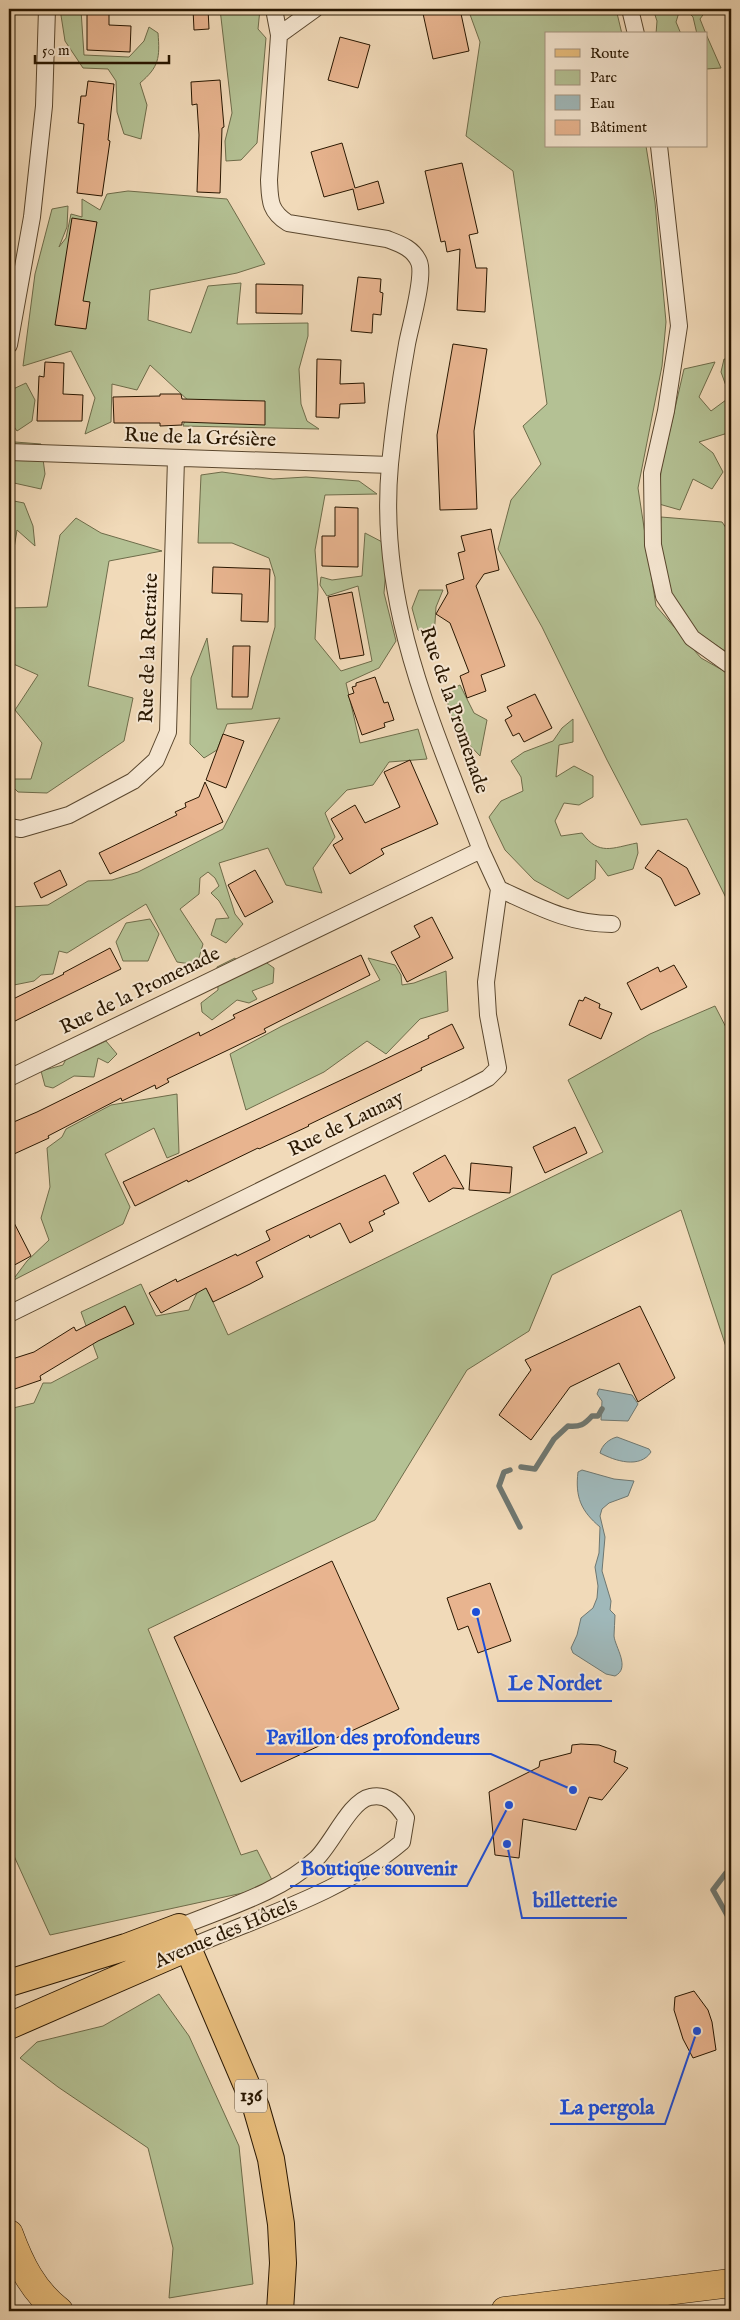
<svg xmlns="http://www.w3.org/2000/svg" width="740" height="2320" font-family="'IM FELL English',serif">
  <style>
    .green { fill: #b4c194; stroke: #6e6c4a }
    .water { fill: #9fb8ba; stroke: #6f7770 }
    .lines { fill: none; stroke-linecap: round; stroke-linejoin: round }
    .stream { stroke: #6f7770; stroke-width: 5.5 }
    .building { fill: #e8b48f; stroke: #281600 }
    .street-casing { stroke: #5a472e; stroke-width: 18 }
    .primary-casing { stroke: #281600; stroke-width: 28 }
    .highway-casing { stroke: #281600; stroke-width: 29 }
    .street { stroke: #f6e7d2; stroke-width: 16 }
    .primary { stroke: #e8bd7c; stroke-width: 26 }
    .highway { stroke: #e8bd7c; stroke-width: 28 }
    .rail-casing { stroke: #281600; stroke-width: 5.5 }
    .rail { stroke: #f6e7d2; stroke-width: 4; stroke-dasharray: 11; stroke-linecap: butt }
    .labels { text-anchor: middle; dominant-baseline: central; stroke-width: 4; stroke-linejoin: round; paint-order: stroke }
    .shield { fill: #f6e7d2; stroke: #66553f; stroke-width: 1 }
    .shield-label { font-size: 19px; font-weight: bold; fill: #281600 }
    .street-label { font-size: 20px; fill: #281600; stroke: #f6e7d2 }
    .leader { fill: none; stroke: #1d4ed8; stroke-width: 2 }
    .callout-dot { fill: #1d4ed8; stroke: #f6e7d2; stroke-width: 2 }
    .callout-label { font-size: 21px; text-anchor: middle; font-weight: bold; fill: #1d4ed8; stroke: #f6e7d2; stroke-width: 4; stroke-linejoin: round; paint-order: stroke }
  </style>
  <rect width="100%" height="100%" fill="#f1dab9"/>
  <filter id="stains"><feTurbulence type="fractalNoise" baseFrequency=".004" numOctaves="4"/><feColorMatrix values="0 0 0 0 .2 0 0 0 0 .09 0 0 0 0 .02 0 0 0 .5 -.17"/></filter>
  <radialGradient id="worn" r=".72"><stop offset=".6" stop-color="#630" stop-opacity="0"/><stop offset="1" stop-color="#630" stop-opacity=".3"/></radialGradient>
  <!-- green -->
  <path class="green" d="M60,9L81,10L84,55L129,57L144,41L149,27L158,33C160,58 159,67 140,83L147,105L141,139L124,134L117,112L116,81L108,69L83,68L65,41Z
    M220,9H260L258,29L266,38L257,143L241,160L226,161L225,141L232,113Z
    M468,9H616L622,34H546V146H646L655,202L666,322L662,366L638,488L656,606L701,658L731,675V908L687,819L641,825L607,760L542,627L498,549L511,500L541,464L523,426L547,404L513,171L466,136L480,42Z
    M653,9H680L676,22L681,34H656L657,21Z
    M685,9H705V12L700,19L706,34H697L693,17Z
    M706,34L721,68L706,69Z
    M128,191L227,199L265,264L237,273L150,290L148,320L191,333L208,286L241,283L237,324L308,323V336L299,369L301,404L307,421L319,429L183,426L191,403L150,365L137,390L112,384L111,422L85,434L95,398L71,351L23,366L35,274L52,209L68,206L67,227L59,247L66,238L71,214L82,217V199L100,210L107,194Z
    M724,359L731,360V432L699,442L713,453L723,472L712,489L693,479L680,510L659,504L661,469L684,369L715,362L699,397L711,411L730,397L721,372Z
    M26,383L35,400L32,421L17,431C6,416 8,408 11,390Z
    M15,442L41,444L45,474L41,489L14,483C6,471 6,454 15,442Z
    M222,472L273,479L306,477L359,481L377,494L325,495L315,550L318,589L315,639L341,671L372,661L358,586L327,596L320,585L321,577L332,580L362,576L365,533L388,545L384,593L396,641L379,668L346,683L360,743L418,729L427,759L389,762L373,785L347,790L325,813L335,837L313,868L322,893L286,885L268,848L219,863L235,914L243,924L226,943L211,935L216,919L229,918L219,901L211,893L219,886L215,878L208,872L200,878L199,894L180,909L203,944L197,965L177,962L146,904L67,953L59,951L53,974L41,975L34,981L9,986V907L48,905L88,881L112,880L138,872L223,829L280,718L227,724L217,750L204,758L190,744L191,678L207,638L217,709H252L275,627V577L269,558L232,543H198L201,475Z
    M9,500L24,503L33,526L35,546L17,530L11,567L9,569Z
    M661,517L722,522L731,535V655L695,631L671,594L659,546Z
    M76,518L101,533L162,551L109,561L88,686L133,698L124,741L47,793L18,792L9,783V779H31L42,743L15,710L38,675L9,662V608L47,607L60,535Z
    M419,590H443L436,607L434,638L418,630L412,608Z
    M460,685L474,713L487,720L480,756L458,733L444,693Z
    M573,719V742L559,745L556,777L574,766L593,776V797L579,805L564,803L555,821L561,836L582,833C599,856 612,848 637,843L638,853L633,869L608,876L596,860L595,879L568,899L534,880L505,850L489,817L501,801L523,791L521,777L511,761L524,752L553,741L562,728Z
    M150,919L159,934L148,961H123L116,942L126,923Z
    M235,958L245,973L264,961L274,968L273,983L252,991L257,999L249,1003L237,1000L212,1020L202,1012L201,1003L218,990L217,967Z
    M368,958L395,965L401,975L402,985L414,983L446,971L448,1011L420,1019L386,1054L367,1041L324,1072L246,1110L230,1054L282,1026L380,980Z
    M715,1006L731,1037V1362L681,1210L552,1275L529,1331L467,1370L375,1520L148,1629L241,1855L257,1850L275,1886L50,1935L9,1845V1409L34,1403L43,1383H51L98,1358L81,1312L141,1284L156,1316L189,1310L203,1280L228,1335L603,1152L568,1080L650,1034Z
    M106,1041L117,1054L108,1063L98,1058L94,1077L74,1076L53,1088L45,1086L41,1071L63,1065L72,1047L85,1051Z
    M177,1094L179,1153L167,1158L154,1128L105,1154L130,1207L123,1224L12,1281L27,1261L49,1240L41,1218L50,1187L47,1148L62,1137L66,1129L111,1105Z
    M159,1994L189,2036L239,2146L253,2284L169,2298L173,2248L148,2148L58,2087L20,2058L37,2042L103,2026Z"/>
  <!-- water -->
  <path class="water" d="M599,1389L632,1395L638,1404L628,1421L601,1420L602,1401L597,1394Z
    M617,1437L649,1449L651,1452C640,1469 615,1461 600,1453C602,1445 609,1439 617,1437Z
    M582,1470L614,1479L634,1481L628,1496L609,1503L602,1509L600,1516L605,1537L602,1571L611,1601L610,1610L615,1615C615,1622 614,1629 614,1636C615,1647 631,1668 615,1676L606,1674L573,1653L571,1648L577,1635L581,1618L593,1608L597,1598L598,1586L595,1567L599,1553L600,1527C581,1511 575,1497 578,1472Z"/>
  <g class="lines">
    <!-- stream -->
    <path class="stream" d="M521,1467L535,1469L554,1439L568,1426C580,1427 584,1425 592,1416H598L602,1409
      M510,1470L504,1472L499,1486L520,1527
      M731,1873H726L713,1890L731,1922"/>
  </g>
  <!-- building -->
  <path class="building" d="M87,9H109V25L131,26L130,52L87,50Z
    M193,9H208L209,29L194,30Z
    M422,9H460L469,51L433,59Z
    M340,37L370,45L358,88L328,80Z
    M220,80L224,127L222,128L220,193L197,192L199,135L197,104L192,105L191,82Z
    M88,81L114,84L108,140L110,141L102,196L77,193L84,124L78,123L81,96H86Z
    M342,143L355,188L378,181L384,203L358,210L353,189L324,197L311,152Z
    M462,163L478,233L469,235L476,268H487L485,312L457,310L460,249L447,252L445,241L441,242L425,171Z
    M72,218L97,222L83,301L90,302L86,329L55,325Z
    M358,277L381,279L380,292L383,293L381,315L373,314L372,333L351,331Z
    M256,284L303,285L302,314L256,313Z
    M453,344L487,349L474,431L477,509L440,510L437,435Z
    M317,359L341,360L340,384L364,383L365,403L340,404L339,418L316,417Z
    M45,362L64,363L63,394L83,395L82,421H37L39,376L44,377Z
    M160,394H181L182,399L265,401V425L182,422V425L160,426V423H114L113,397L160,396Z
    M335,507L358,508V567L322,566V536H335Z
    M491,529L499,570L484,574L476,586L505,666L481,675L486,691L467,698L460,676L469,672L450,623L436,614L448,593L446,585L464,579L458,553L465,551L461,536Z
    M213,567L270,569L268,622L241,621L242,594L212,593Z
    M352,592L364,655L340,659L328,597Z
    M233,646H250L248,697H232Z
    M375,677L384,703L388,702L394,720L384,723L385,727L362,735L348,695L354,693L352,687L356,686V683Z
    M535,694L552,728L524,742L519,733L513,736L505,720L512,716L507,707Z
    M223,734L244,741L226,788L206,780Z
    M410,760L438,824L381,849L384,854L350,874L333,845L343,839L331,819L355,805L365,823L400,807L384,772Z
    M205,782L223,822L110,874L99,853L177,815L175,812L186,807L185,803L199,797Z
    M658,850L687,868L700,894L675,906L661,878L645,868Z
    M60,870L67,885L41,898L34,883Z
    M255,870L273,902L245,917L228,885Z
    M432,917L453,958L407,982L391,952L420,937L414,926Z
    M110,948L121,969L13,1022L9,1012V1001L64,974L63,973Z
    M361,955L370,975L264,1029L266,1032L167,1079L169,1082L156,1089L155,1085L122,1101L121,1098L48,1136L49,1138L14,1154L9,1144V1124L37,1112L199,1032L200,1036L235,1018L233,1015Z
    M674,965L687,987L641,1010L627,983L658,967L660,972Z
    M585,997L600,1004L599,1008L612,1013L601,1039L569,1025L579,1000L583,1001Z
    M452,1024L464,1048L421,1068L422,1070L308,1125L309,1126L259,1149L258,1148L188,1182L187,1180L135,1206L123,1182L367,1068L429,1038L428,1036Z
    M575,1127L587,1153L545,1173L533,1147Z
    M445,1155L464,1189L453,1188L429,1202L413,1173Z
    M471,1163L512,1167L510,1193L469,1190Z
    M385,1175L399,1203L383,1211L385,1214L369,1222L373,1231L350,1243L340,1223L310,1238L309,1235L256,1262L263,1277L250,1284L213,1302L206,1288L161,1313L149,1293L176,1279L177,1282L236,1254L237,1256L270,1240L266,1231Z
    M9,1213L31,1256L9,1268Z
    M125,1306L134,1324L98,1341L40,1376L41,1380L9,1391V1360L34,1352L74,1327L76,1331Z
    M640,1306L675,1378L638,1402L619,1363L570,1387L531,1440L499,1415L531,1370L525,1360Z
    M332,1561L399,1709L241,1782L174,1637Z
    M490,1583L511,1641L478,1653L468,1626L458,1630L447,1598Z
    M581,1744L599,1745L616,1751L614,1762L628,1768L602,1800L589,1797L576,1830L523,1819L519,1858L495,1855L489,1792L539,1767L540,1761L571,1753L572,1745Z
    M694,1991L708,2010L712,2022L716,2050L693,2058L683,2039L674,2010L675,1997Z"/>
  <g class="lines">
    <defs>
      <path id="street" d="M274,9L279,35
        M630,9L636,34
        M659,146L679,326L666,411L652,473L653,545L664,596L692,638L731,666
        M9,345L32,217L44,106L47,9
        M9,452L390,465
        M9,827L21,829L69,815L133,781L156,760L168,732L176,459
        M499,889C537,906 569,924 612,924
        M9,1078L481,850C432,722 377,605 390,464C394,424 400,383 407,344C410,327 425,277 419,262C413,248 400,244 387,239L288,223C269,211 270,200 269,180L279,35L315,9
        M9,1314L465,1090L488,1078L498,1068L488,1015L486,982L499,889L481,850
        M179,1927C225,1908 279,1893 316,1859C332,1844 350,1801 370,1797C387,1793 397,1804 406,1818L402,1842C342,1893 259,1917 188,1948"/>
      <path id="primary" d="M9,1983L126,1947L179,1927L256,2107L271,2159L281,2224L283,2263L280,2311
        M9,2026L188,1948"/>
      <path id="highway" d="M9,2234C20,2264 33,2291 59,2311
        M505,2311L731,2283"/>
    </defs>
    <!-- street casing -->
    <use href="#street" class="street-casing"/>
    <!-- primary casing -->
    <use href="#primary" class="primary-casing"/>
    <!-- highway casing -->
    <use href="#highway" class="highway-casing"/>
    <!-- street -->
    <use href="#street" class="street"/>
    <!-- primary -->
    <use href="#primary" class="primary"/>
    <!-- highway -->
    <use href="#highway" class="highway"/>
    <defs>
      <path id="rail" d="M717,2311L731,2309"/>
    </defs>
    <!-- rail casing -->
    <use href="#rail" class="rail-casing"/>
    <!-- rail -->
    <use href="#rail" class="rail"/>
  </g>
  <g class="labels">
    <!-- shield labels -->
    <rect class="shield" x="235" y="2079.5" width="32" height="33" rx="4"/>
    <g class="shield-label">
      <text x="251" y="2096">136</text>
    </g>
    <!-- street labels -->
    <g class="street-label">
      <text transform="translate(200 438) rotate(2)">Rue de la Grésière</text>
      <text transform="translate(149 648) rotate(-88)">Rue de la Retraite</text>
      <text transform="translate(454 710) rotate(71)">Rue de la Promenade</text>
      <text transform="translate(140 991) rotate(-26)">Rue de la Promenade</text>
      <text transform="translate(346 1124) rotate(-26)">Rue de Launay</text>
      <text transform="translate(226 1933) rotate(-23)">Avenue des Hôtels</text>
    </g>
  </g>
  <!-- callouts -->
  <path class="leader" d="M476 1612L498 1701H612M573 1790L491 1754H256M509 1805L467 1886H290M507 1844L522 1918H627M697 2031L665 2124H550"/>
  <g class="callout-dot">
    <circle cx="476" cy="1612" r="5"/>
    <circle cx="573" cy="1790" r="5"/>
    <circle cx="509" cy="1805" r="5"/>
    <circle cx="507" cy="1844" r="5"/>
    <circle cx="697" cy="2031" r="5"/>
  </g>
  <g class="callout-label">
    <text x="555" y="1690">Le Nordet</text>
    <text x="373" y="1744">Pavillon des profondeurs</text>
    <text x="379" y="1875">Boutique souvenir</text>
    <text x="575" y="1907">billetterie</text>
    <text x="607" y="2114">La pergola</text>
  </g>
  <!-- margin -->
  <rect width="740" height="2320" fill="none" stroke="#f1dab9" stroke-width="30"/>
  <rect x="10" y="10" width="720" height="2300" fill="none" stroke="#281600" stroke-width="2.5"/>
  <rect x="15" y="15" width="710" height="2290" fill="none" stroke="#281600"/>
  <!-- legend -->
  <rect x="545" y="32" width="162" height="115" fill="#f6e7d2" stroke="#a4937e"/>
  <rect x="555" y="49" width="25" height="8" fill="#e8bd7c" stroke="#a4937e"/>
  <text x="590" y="58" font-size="15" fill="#281600">Route</text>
  <rect x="555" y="70" width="25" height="15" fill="#b4c194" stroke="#a4937e"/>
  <text x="590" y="82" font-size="15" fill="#281600">Parc</text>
  <rect x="555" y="95" width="25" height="15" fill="#9fb8ba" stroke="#a4937e"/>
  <text x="590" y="108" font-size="15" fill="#281600">Eau</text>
  <rect x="555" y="120" width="25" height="15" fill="#e8b48f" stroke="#a4937e"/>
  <text x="590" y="132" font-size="15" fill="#281600">Bâtiment</text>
  <!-- scale -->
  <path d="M35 55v8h134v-8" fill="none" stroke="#281600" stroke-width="2.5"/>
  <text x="42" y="55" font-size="15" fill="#281600" stroke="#f6e7d2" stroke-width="4" paint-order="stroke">50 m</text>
  <rect width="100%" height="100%" filter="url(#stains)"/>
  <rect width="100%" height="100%" fill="url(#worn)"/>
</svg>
